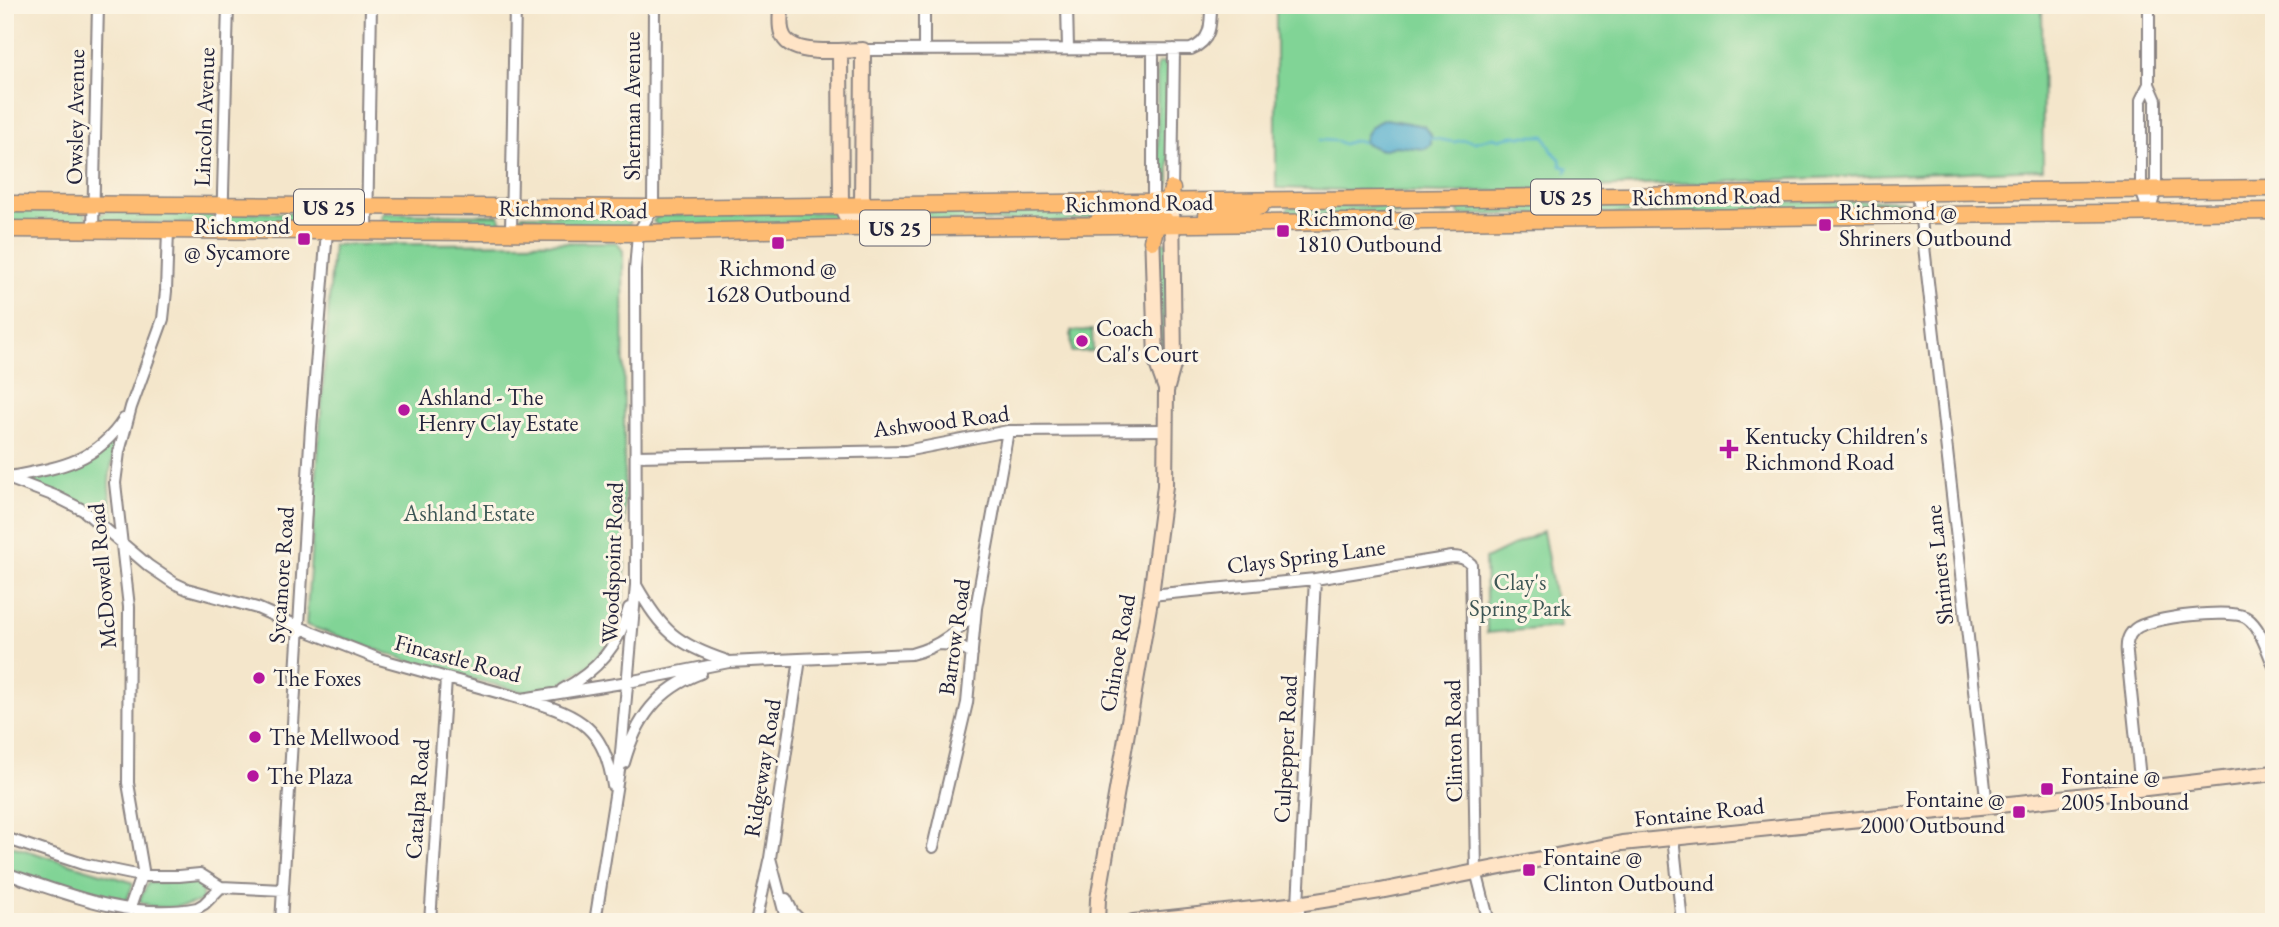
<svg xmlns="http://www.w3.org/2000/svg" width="2279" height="927" font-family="'EB Garamond',serif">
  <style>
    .green { fill: #81d496; stroke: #527b68; stroke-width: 2 }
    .water { fill: #4eaccd; stroke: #386784; stroke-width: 2 }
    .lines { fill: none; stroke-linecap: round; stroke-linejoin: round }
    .stream { stroke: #4eaccd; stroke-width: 2.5 }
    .street-casing { stroke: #8b8483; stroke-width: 14 }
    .secondary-casing { stroke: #8b8483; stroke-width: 18 }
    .primary-casing { stroke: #8b8483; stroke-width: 19 }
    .street { stroke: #fff; stroke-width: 10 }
    .secondary { stroke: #ffe4c6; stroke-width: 14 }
    .primary { stroke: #febb71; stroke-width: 16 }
    .poi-dot { fill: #b5179e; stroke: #fcf5e5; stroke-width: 2.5 }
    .labels { text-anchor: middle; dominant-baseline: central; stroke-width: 6; stroke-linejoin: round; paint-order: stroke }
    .shield { fill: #fcf5e5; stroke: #63616e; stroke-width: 2 }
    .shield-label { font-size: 21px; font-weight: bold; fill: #22223b }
    .street-label { font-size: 23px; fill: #22223b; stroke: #fcf5e5 }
    .poi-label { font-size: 23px; fill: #22223b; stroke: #fcf5e5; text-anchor: start }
    .park-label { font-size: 23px; fill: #3e5756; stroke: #fcf5e5 }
  </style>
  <rect width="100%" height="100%" fill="#fcf5e5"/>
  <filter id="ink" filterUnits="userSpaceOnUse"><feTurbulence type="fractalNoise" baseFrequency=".0143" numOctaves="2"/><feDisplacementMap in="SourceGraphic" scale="14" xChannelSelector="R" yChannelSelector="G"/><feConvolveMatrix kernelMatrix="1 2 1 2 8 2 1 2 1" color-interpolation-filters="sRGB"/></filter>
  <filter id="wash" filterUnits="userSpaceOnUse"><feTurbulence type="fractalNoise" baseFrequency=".00686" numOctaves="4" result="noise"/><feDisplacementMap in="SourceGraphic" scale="28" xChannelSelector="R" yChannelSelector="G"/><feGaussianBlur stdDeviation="1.57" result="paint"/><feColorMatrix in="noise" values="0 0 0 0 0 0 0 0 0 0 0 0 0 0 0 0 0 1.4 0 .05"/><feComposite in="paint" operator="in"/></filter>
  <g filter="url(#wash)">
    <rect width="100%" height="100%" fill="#f4e6cb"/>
    <!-- green -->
    <path class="green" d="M1276,5H2042L2043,169L1442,193L1276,188Z
      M1167,62L1169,67V188L1162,189L1158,186L1157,67L1158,63Z
      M1901,200L1906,203L1904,210L1459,215L1458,211L1462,206Z
      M1445,205L1449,208V214L1286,216V212L1289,207Z
      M1147,208L1062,222L862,221L867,212Z
      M5,210L85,212L87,219L86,222L5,223Z
      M107,211L211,213L214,219L210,224L101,222L100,215Z
      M234,212L341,214L347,219L343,225H229L227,216Z
      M836,212L843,221L658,226L653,221L659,215Z
      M383,213L499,215L502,223L499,227L384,224L381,217Z
      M523,215H625L630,220L629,226L516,225V219Z
      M617,242L623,251L625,583L622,609L611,640L591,664L560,685L524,692L429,668L306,625L333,245Z
      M1168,242V356L1161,357L1158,243Z
      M1092,330L1093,351L1072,352L1071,331Z
      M117,435C116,451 109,468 109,485C109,501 117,517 115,531L22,478C58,474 94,465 117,435Z
      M1543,531L1560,627L1487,633L1485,559Z
      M5,844L131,882L133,884L126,902L121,903L5,869Z
      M197,880L203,882L202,901C186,906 152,913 139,900L148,883Z"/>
    <!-- water -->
    <path class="water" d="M1386,119L1424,126L1431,134V145L1424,149L1396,146L1381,150L1364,143C1364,131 1375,122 1386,119Z"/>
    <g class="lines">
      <!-- stream -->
      <path class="stream" d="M1431,138L1454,142L1464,140L1475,142L1494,137L1499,139L1511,136H1545L1552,151L1560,159L1561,166L1568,168L1566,172
        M1320,140L1337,141L1343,144L1353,141L1363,142"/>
    </g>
  </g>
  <g filter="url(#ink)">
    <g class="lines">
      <defs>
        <path id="street" d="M1067,5L1068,49
          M2149,5V84L2156,100V190L2149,213
          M924,49V5
          M863,50L1191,49C1211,41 1211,25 1211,5
          M2149,84L2141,100V190L2149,213
          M1172,193L1174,49
          M1918,193L1987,806
          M1153,201V50
          M93,229L98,5
          M222,230L228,5
          M367,231L371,5
          M511,231L515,5
          M636,456L905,451L1008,431L1166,430
          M5,477L55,496L83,510L149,566L174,583L187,589L257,608L313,633L379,659L522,699L628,682L729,662L911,654C939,647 960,632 976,608
          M9,477C57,468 96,463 124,419
          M636,585C662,631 676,644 727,661
          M1151,595L1315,579L1452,557C1460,557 1465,558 1471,564L1476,871L1489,922
          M938,644L957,645L972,654
          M562,690C597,671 619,646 629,608
          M528,700C581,716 605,729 613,786
          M624,763C636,719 658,689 701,673
          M2141,788L2127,654C2126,644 2127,636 2135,629C2149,617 2232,608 2247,618C2261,628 2267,651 2274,666
          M1673,837L1682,922
          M5,838L83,864L141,876H179L200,874L221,887L283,890
          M933,847L967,703L976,608L1008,431
          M5,873C66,894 132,921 197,908L204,904L221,887
          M786,899L793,913L802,922
          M125,922L143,870L128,783L129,607L115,483L119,452L131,407L163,319L166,291L168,230
          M281,922L311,427L327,231
          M430,922L446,679
          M595,922L620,764L636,585L635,270L638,233L653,208L654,5
          M756,922L769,861
          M787,922L770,858L800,659
          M1300,922L1298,904L1315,579"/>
        <path id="secondary" d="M781,5C781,14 779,25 782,33C789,58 842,50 863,50L862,206L852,228
          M840,51L841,206L852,228
          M1152,229L1156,361L1166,389
          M1097,922L1098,899L1151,595L1165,486L1166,391L1174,362L1172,201
          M1133,922L1298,904L1380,891L1622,843L2019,803L2274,773"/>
        <path id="primary" d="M5,204L653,208L2274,188
          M1207,215L1241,212L1261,206
          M1099,220C1107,218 1114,216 1122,214C1145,211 1166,219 1172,189
          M5,229L638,233L852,228L2274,211
          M1152,241L1155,229L1165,220"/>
      </defs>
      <!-- street casing -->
      <use href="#street" class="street-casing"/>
      <!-- secondary casing -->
      <use href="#secondary" class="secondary-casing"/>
      <!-- primary casing -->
      <use href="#primary" class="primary-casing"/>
      <!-- street -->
      <use href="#street" class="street"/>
      <!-- secondary -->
      <use href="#secondary" class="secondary"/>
      <!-- primary -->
      <use href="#primary" class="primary"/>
    </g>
  </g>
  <!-- markers -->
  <g class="poi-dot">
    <rect x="1818" y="218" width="14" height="14" rx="3.5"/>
    <rect x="1276" y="224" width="14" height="14" rx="3.5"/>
    <rect x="297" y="232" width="14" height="14" rx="3.5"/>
    <rect x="771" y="236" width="14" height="14" rx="3.5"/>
    <circle cx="1082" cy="341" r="7"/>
    <circle cx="404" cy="410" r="7"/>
    <path d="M1725.5 438.5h7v7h7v7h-7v7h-7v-7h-7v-7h7z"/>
    <circle cx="259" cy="678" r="7"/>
    <circle cx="255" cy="737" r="7"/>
    <circle cx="253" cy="776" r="7"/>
    <rect x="2040" y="782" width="14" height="14" rx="3.5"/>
    <rect x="2012" y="805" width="14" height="14" rx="3.5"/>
    <rect x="1522" y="863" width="14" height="14" rx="3.5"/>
  </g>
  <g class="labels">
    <!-- shield labels -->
    <g class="shield">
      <rect x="1531" y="179.5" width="70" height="35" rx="5"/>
      <rect x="294" y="189.5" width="70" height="35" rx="5"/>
      <rect x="860" y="210.5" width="70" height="35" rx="5"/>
    </g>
    <g class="shield-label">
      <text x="1566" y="197">US 25</text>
      <text x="329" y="207">US 25</text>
      <text x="895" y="228">US 25</text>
    </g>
    <!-- street labels -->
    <g class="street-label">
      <text transform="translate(632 106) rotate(-90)">Sherman Avenue</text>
      <text transform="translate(75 117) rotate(-89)">Owsley Avenue</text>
      <text transform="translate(204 117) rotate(-88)">Lincoln Avenue</text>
      <text transform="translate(1706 196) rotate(-1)">Richmond Road</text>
      <text transform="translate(1139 203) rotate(-1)">Richmond Road</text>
      <text transform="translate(573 209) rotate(1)">Richmond Road</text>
      <text transform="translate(941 421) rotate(-7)">Ashwood Road</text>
      <text transform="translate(1306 556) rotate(-7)">Clays Spring Lane</text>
      <text transform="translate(612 563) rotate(-88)">Woodspoint Road</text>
      <text transform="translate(1939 565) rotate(-96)">Shriners Lane</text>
      <text transform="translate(281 575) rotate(-86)">Sycamore Road</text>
      <text transform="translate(102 576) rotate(-95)">McDowell Road</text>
      <text transform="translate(954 637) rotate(-82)">Barrow Road</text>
      <text transform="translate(1117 653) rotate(-80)">Chinoe Road</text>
      <text transform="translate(458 658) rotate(15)">Fincastle Road</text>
      <text transform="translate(1453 741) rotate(-91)">Clinton Road</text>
      <text transform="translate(1285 749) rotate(-87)">Culpepper Road</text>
      <text transform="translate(762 768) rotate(-81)">Ridgeway Road</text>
      <text transform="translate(417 799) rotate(-86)">Catalpa Road</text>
      <text transform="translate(1699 812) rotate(-6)">Fontaine Road</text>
    </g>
    <!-- poi labels -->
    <g class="poi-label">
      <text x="1839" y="212">Richmond @<tspan x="1839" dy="26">Shriners Outbound</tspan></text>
      <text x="1297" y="218">Richmond @<tspan x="1297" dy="26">1810 Outbound</tspan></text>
      <text x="290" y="226" text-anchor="end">Richmond<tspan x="290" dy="26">@ Sycamore</tspan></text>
      <text x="778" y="268" text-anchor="middle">Richmond @<tspan x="778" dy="26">1628 Outbound</tspan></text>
      <text x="1096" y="328">Coach<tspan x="1096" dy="26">Cal's Court</tspan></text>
      <text x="418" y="397">Ashland - The<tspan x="418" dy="26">Henry Clay Estate</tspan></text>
      <text x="1745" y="436">Kentucky Children's<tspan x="1745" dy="26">Richmond Road</tspan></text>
      <text x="273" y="678">The Foxes</text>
      <text x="269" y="737">The Mellwood</text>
      <text x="267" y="776">The Plaza</text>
      <text x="2061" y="776">Fontaine @<tspan x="2061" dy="26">2005 Inbound</tspan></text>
      <text x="2005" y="799" text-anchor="end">Fontaine @<tspan x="2005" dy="26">2000 Outbound</tspan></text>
      <text x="1543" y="857">Fontaine @<tspan x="1543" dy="26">Clinton Outbound</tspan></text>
    </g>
    <!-- park labels -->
    <g class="park-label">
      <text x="469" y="513">Ashland Estate</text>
      <text x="1520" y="582">Clay's<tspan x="1520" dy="26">Spring Park</tspan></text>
    </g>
  </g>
  <!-- margin -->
  <rect width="2279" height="927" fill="none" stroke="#fcf5e5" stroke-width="28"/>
</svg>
